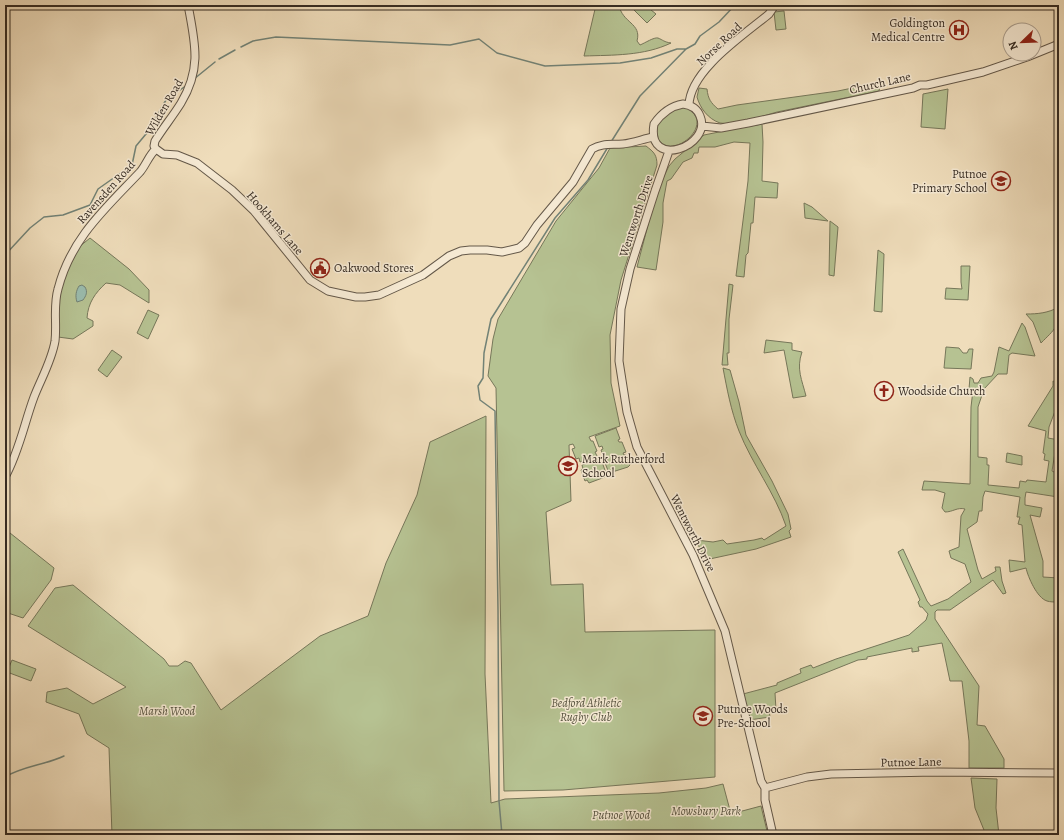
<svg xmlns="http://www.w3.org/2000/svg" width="1064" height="840" font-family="Alegreya,serif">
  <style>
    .green { fill: #b6c292; stroke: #76775a }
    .water { fill: #9abcae; stroke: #728276 }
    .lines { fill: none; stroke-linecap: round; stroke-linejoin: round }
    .stream { stroke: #728276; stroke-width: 1.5 }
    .tertiary-casing { stroke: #645849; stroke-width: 9 }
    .tertiary { stroke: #f5e9d3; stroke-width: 7 }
    .labels { text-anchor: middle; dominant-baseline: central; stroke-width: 3; stroke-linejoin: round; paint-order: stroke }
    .poi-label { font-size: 12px; fill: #362c23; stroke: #f5e9d3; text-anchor: start }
    .street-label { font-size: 12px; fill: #362c23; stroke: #f5e9d3 }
    .park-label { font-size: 12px; font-style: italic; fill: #56523f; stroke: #f5e9d3 }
  </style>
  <rect width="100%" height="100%" fill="#efddbb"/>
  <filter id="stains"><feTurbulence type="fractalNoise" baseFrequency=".005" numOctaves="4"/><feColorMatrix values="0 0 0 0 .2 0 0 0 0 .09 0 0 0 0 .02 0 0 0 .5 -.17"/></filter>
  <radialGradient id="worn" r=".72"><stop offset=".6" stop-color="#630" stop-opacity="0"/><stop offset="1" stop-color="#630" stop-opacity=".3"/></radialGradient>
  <!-- green -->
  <path class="green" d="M596,5H619C622,23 642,23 637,41L640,45C645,43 654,37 658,38C663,40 664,42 671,43C644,56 613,55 584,56Z
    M635,5H645L656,14L647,23L632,8Z
    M784,11L786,29L776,30L774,12Z
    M881,82L879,91C845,98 811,105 777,112C763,116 733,126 720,123C708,119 700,108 697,97L699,88L707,89C708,99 711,103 718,109L737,105L838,91Z
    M948,89L945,129L921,127L923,94Z
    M685,107C716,122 679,155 663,144C647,134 662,115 673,109C676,108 682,107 685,107Z
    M762,124L763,142L762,181L778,183L777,198L755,197L753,223H751L748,253L746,255L744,277L736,276L748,181L750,143L734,142L715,147H699L698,153H694L692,158L683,162L671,179L667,181L663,203V222L656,270L637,267L654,202L662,180L669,166L675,159L704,135L734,129Z
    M646,146C654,152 657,155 657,165L621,280L610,335L611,383L620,426L589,437L591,441H593L597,451L595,452L597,456L580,462L579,458L576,459L572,449L575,448L573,444L569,445L571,501L546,512L551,585L583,584L585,632L715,630V777L563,790L504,791L496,388L488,376L493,339L498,319L556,221L599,168L610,148Z
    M804,203L812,207L828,221L805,218Z
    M830,221L838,227L834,276L829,275Z
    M90,238L129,269L149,290V303L120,285L106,283C95,293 88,303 87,318L93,321V326L73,339L58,337V300L66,271L79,247Z
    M878,250L884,254L882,312L874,311Z
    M961,266H970L968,300L945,299L946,288L962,289L961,282Z
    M729,284L733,285L729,319V353H727L728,365H722Z
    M1059,307C1059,327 1055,329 1041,343L1033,322L1026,314C1038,314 1048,313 1059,307Z
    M148,310L159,315L148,339L137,333Z
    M1022,323L1025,327L1035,356L1012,353L1009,355L1007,374H998L984,389L978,407V457L987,458V465H989L988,485L1019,488L1020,481L1026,482L1027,480L1046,482L1049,461L1044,460L1045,454L1043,453L1046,431L1028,426L1053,386V381L1059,383V406H1057L1049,427L1048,438L1059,440V447L1056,446L1052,471L1058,474L1059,473L1058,497L1026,492L1025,498V505L1042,508L1040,517L1030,515L1043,561V577L1059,578V612H1057V602C1054,602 1050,602 1047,601C1037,598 1028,577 1026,568L1010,572L1009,560L1025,562L1022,525L1018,524L1020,517H1017L1020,497L985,491L983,497L982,511H979L977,522L967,529L978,570L982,579L996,571L995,567H1000L1002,581L1006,593L1003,594L993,580L950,610H937L935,612V619L979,686L977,725L985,726L1004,759V768H969V741L962,681H950L942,643L918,647L919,651L912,652V648L867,657V659L858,660L775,693L776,710H769L770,717L749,720L743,694L777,685V683L801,673L800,669L811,665L813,668L836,659L909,635L926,620L928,614L922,607H920L918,602L920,600L898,552L903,549L927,601L931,606L948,599L971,582L965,564L951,558L949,551L959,547L961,516L965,509C957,507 953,512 945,512L942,508L945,493L935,490H922L924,481L970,484L971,407L973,390L969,389L970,377L973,379L974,383H978L981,378L992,376L994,372L999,347L1009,351Z
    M766,340L792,343V350L802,352C796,369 802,380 806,396L793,398L784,350L764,353Z
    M946,347L959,348L963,353H967L969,349H973L971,369L944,368Z
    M112,350L122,357L107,377L98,370Z
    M723,368L730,370L739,402L746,435L772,481L788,514L791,529L789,531L791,537L756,549L705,560L696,540L713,542L723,540L727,544L754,540L762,538L764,540L786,526C775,493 752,464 739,431C731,411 727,389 723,368Z
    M486,416L485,674L491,803L505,799L659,793L706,788L723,784L731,814L761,806L768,835H112L109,748L87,734L79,714L46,702L47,692L67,688L93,704L126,687L28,626L55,588L73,585L164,659L169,666H178L185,661L191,663L221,710L320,636L368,616L386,563L417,495L430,442Z
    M616,428L620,439L618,440L619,442H622L626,452L623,453L624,455H626L630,465L628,467L609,473L605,463L608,462L607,459L605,460L601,450L603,449L602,446L599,447L595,436Z
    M1007,453L1022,456V465L1006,462Z
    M598,459L599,463L602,462L606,473L603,474L605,477L589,483L587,480L585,481L581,470L583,469L582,465Z
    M5,529L54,568L51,580L23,618L5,612Z
    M12,660L36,669L31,681L7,672Z
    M971,778L997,779L996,808L999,835H986L975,808Z"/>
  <!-- water -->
  <path class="water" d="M82,285L85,287C88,292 86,296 83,300L77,302C75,296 76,291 79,286Z"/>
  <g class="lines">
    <!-- stream -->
    <path class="stream" d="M241,47L253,41L276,37L450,45L479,39L497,53L545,66L620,63L651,58L677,49H686L695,44L700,36L719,22L735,5
      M219,59L235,50
      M194,79L215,62
      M611,142L640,96L686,49
      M5,255L30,228L44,217L63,215L90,205L98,189L132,165L136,146L146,134L166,100L187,85
      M5,777C23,766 45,765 64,756
      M502,835L499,801L498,610L495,411L480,400L478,386L483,378L484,353L491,319L555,218L588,180L608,147"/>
    <defs>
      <path id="tertiary" d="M683,104C691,105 697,108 700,116C713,146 646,171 654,124C661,114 671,106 683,104Z
        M689,105C690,70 744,35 769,14L775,5
        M702,126L721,128L748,123L913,88L920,85H927L983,72L1027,57L1059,44
        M156,149L163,154L177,155L197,163L232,190L254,211L310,280L328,291L356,297H365L379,295L423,275L449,256L461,251L470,250H487L502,252L519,248L525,243L537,225L573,182L592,149C602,143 611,145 623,144C633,143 643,139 653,137
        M156,149L154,146L155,141C163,128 173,116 181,103C202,68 195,43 188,5
        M669,151L655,191L630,269L621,309L619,361L627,412L637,447L693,555L725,631L761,781L765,788V800L773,835
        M5,477C19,452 24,424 34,397C41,379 52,360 55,341C57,323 53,306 58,289C71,238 106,208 140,172C146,165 149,155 156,149
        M765,788L807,777L831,774L936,772L1059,773"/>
    </defs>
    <!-- tertiary casing -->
    <use href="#tertiary" class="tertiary-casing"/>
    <!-- tertiary -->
    <use href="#tertiary" class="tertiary"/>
  </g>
  <!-- icons -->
  <defs>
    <symbol id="hospital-ring" viewBox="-11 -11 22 22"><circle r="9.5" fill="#f5e9d3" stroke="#8f2418" stroke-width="1.5"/><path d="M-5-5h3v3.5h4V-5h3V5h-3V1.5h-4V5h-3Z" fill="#8f2418"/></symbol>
    <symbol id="school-ring" viewBox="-11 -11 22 22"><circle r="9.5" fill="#f5e9d3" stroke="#8f2418" stroke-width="1.5"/><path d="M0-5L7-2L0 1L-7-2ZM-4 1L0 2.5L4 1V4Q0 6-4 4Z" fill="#8f2418"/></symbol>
    <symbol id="civic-ring" viewBox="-11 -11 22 22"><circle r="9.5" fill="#f5e9d3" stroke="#8f2418" stroke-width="1.5"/><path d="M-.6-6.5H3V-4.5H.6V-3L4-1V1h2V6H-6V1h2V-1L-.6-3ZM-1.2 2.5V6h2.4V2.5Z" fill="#8f2418"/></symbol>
    <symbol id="church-ring" viewBox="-11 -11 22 22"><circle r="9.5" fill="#f5e9d3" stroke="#8f2418" stroke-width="1.5"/><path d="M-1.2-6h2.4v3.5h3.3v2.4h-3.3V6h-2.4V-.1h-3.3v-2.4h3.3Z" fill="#8f2418"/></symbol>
  </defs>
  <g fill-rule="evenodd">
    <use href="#hospital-ring" x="948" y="19" width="22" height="22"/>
    <use href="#school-ring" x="990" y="170" width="22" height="22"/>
    <use href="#civic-ring" x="309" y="257" width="22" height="22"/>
    <use href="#church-ring" x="873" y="380" width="22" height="22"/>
    <use href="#school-ring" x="557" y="455" width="22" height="22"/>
    <use href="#school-ring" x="692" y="705" width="22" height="22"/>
  </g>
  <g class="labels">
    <!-- poi labels -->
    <g class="poi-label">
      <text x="945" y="23" text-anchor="end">Goldington<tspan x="945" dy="14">Medical Centre</tspan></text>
      <text x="987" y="174" text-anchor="end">Putnoe<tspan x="987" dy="14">Primary School</tspan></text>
      <text x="334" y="268">Oakwood Stores</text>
      <text x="898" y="391">Woodside Church</text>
      <text x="582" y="459">Mark Rutherford<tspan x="582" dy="14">School</tspan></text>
      <text x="717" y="709">Putnoe Woods<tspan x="717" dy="14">Pre-School</tspan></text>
    </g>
    <!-- street labels -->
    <g class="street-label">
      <text transform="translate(719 44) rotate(-43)">Norse Road</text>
      <text transform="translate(880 83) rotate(-13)">Church Lane</text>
      <text transform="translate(164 107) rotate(-60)">Wilden Road</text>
      <text transform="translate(106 192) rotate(-48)">Ravensden Road</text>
      <text transform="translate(636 216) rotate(-72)">Wentworth Drive</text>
      <text transform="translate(275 223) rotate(49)">Hookhams Lane</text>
      <text transform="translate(693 533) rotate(63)">Wentworth Drive</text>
      <text transform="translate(911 762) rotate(-1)">Putnoe Lane</text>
    </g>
    <!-- park labels -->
    <g class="park-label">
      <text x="586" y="703">Bedford Athletic<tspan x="586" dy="14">Rugby Club</tspan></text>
      <text x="167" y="711">Marsh Wood</text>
      <text x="706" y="811">Mowsbury Park</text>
      <text x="621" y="815">Putnoe Wood</text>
    </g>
  </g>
  <!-- margin -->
  <rect width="1064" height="840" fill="none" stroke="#efddbb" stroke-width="20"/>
  <rect x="6" y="6" width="1052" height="828" fill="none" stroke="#362c23" stroke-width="2"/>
  <rect x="10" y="10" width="1044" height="820" fill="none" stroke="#362c23"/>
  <!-- north arrow -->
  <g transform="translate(1022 42) rotate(247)"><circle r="19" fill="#f5e9d3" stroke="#a99d8d"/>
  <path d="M0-3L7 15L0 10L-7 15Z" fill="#8f2418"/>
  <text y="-6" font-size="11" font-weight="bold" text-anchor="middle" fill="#362c23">N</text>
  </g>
  <rect width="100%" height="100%" filter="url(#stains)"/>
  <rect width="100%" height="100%" fill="url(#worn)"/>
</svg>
